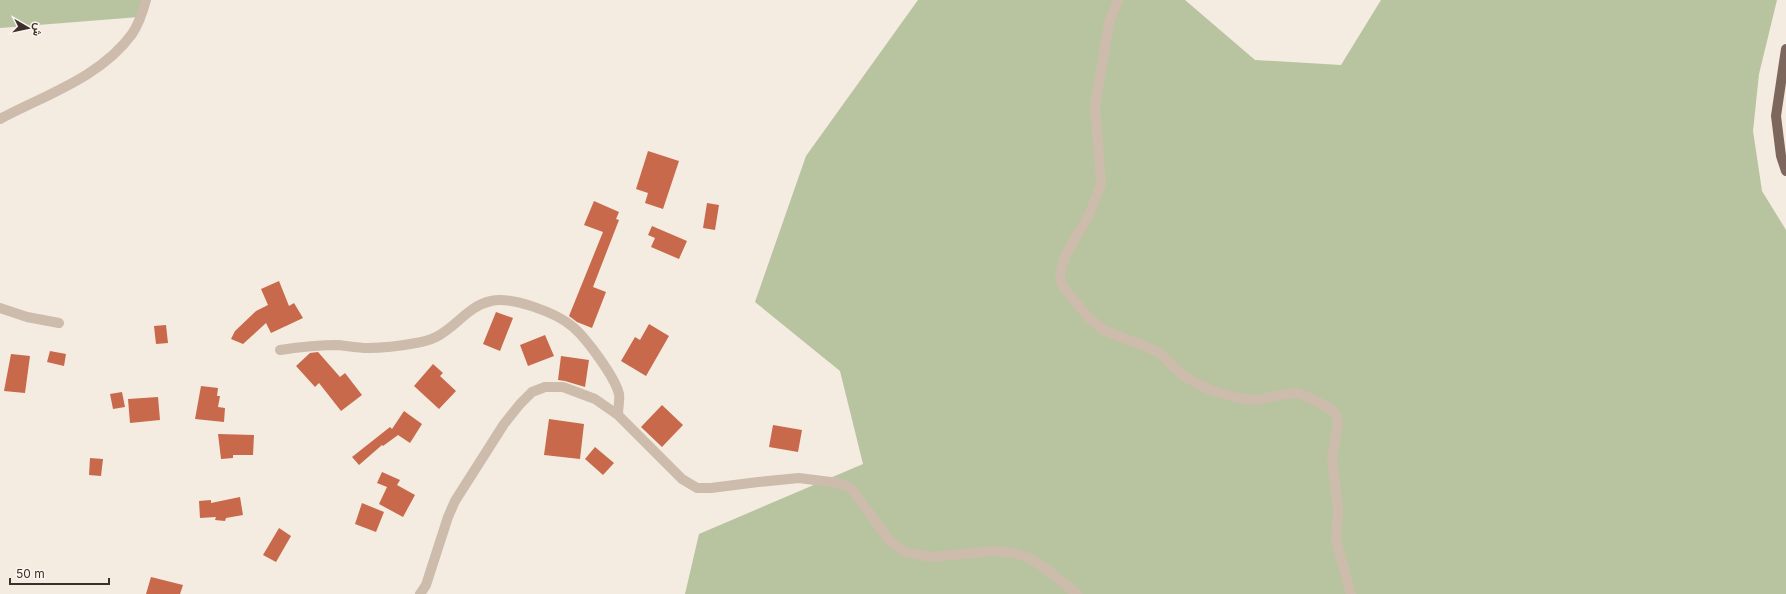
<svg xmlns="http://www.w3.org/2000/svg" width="1786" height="594" font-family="Inter,Vazirmatn,sans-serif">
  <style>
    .green { fill: #b8c4a0 }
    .building { fill: #c8694b }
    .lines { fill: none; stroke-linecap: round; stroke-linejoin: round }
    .minor { stroke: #cdbbac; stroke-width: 10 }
    .major { stroke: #7d675c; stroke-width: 10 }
  </style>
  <rect width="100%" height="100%" fill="#f4ebe1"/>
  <!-- green -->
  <path class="green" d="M0,0H142L139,17L0,28Z
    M918,0H1185L1255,60L1341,65L1381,0H1777L1759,74L1753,131L1762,191L1786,230V594H685L699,534L863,464L840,371L755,302L806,156Z"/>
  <!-- building -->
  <path class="building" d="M648,151L679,161L663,209L645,203L648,193L636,189Z
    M594,201L619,212L616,219L619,220L593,287L606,292L592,328L577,322L569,316L603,232L584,225Z
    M707,203L719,205L715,230L703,228Z
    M652,226L687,241L679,259L651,247L655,238L648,235Z
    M279,281L289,306L294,303L303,318L271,333L266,323L243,344L231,339L235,331L256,311L268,305L261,289Z
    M496,312L513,318L500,351L483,344Z
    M649,324L669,336L646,376L621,361L635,337L640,340Z
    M166,325L168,343L156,344L154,326Z
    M545,335L554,356L528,366L520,345Z
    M50,351L66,354L64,366L47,362Z
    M318,352L340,377L345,373L362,395L341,411L319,383L315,387L296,366L310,353Z
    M11,354L30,356L25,393L4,391Z
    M561,356L589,360L585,387L565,381L558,380Z
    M433,364L443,373L440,376L456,391L439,409L414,386Z
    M201,386L218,388L217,396H220L218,407L225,408L224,422L195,419Z
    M122,392L125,407L113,409L110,394Z
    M158,397L160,420L130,423L128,399Z
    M662,405L683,425L662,447L641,427Z
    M404,411L422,424L410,443L398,435L383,446L382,445L359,465L352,457L390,427L392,429Z
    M549,419L584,424L580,459L544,455Z
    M773,425L802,430L798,452L769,447Z
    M218,434L254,435L253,455H233V458L221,459Z
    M595,447L614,463L603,475L585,459Z
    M90,458L103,459L101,476L89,475Z
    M382,472L400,480L397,485L415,495L403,517L379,504L387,487L377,483Z
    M240,497L243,515L226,518L225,521L215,520L216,517L200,518L199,501L211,500V503Z
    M362,503L384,512L376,532L355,524Z
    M279,528L291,536L276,562L263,555Z
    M151,577L183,585L180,594H146Z"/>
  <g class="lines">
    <!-- minor -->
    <path class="minor" d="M1118,0L1109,23L1095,106L1101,184L1089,215L1066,254L1062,266L1060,278L1063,287L1090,319L1105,331L1145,346L1158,352L1185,377L1208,389L1237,398L1257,400L1284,394L1297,393L1308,397L1331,409L1336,415L1338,424L1332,459L1338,509L1336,541L1351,594
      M0,119C45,95 101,77 132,34C139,24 143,11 146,0
      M0,308L27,317L59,323
      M280,350C300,347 318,345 338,345C348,346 358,348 368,348C384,348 400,346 416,343C422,342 430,340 436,337C456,327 468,306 491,301C512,296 557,313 573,327C586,338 615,377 619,394C620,400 618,408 618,415
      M420,594L426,585L448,517L455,501L504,424L520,404L532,392L545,387H563L595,399L618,415L682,479L697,488H711L758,482L799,478L838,483L851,488L889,540L905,552L931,557L993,551L1014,553L1029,558L1045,568L1077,594"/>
    <!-- major -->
    <path class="major" d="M1786,49L1776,116L1781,156L1786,171"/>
  </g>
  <!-- north arrow -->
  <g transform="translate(28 28) rotate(99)" stroke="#fbf5ee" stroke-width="3" paint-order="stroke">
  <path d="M0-3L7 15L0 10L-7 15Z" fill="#3b302b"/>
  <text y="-6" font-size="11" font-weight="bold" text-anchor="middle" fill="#3b302b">ش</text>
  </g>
  <!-- scale -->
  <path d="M10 578v6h99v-6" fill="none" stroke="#3b302b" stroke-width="2"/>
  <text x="16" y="578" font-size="12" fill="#3b302b" stroke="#fbf5ee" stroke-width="3" paint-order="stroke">50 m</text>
</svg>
